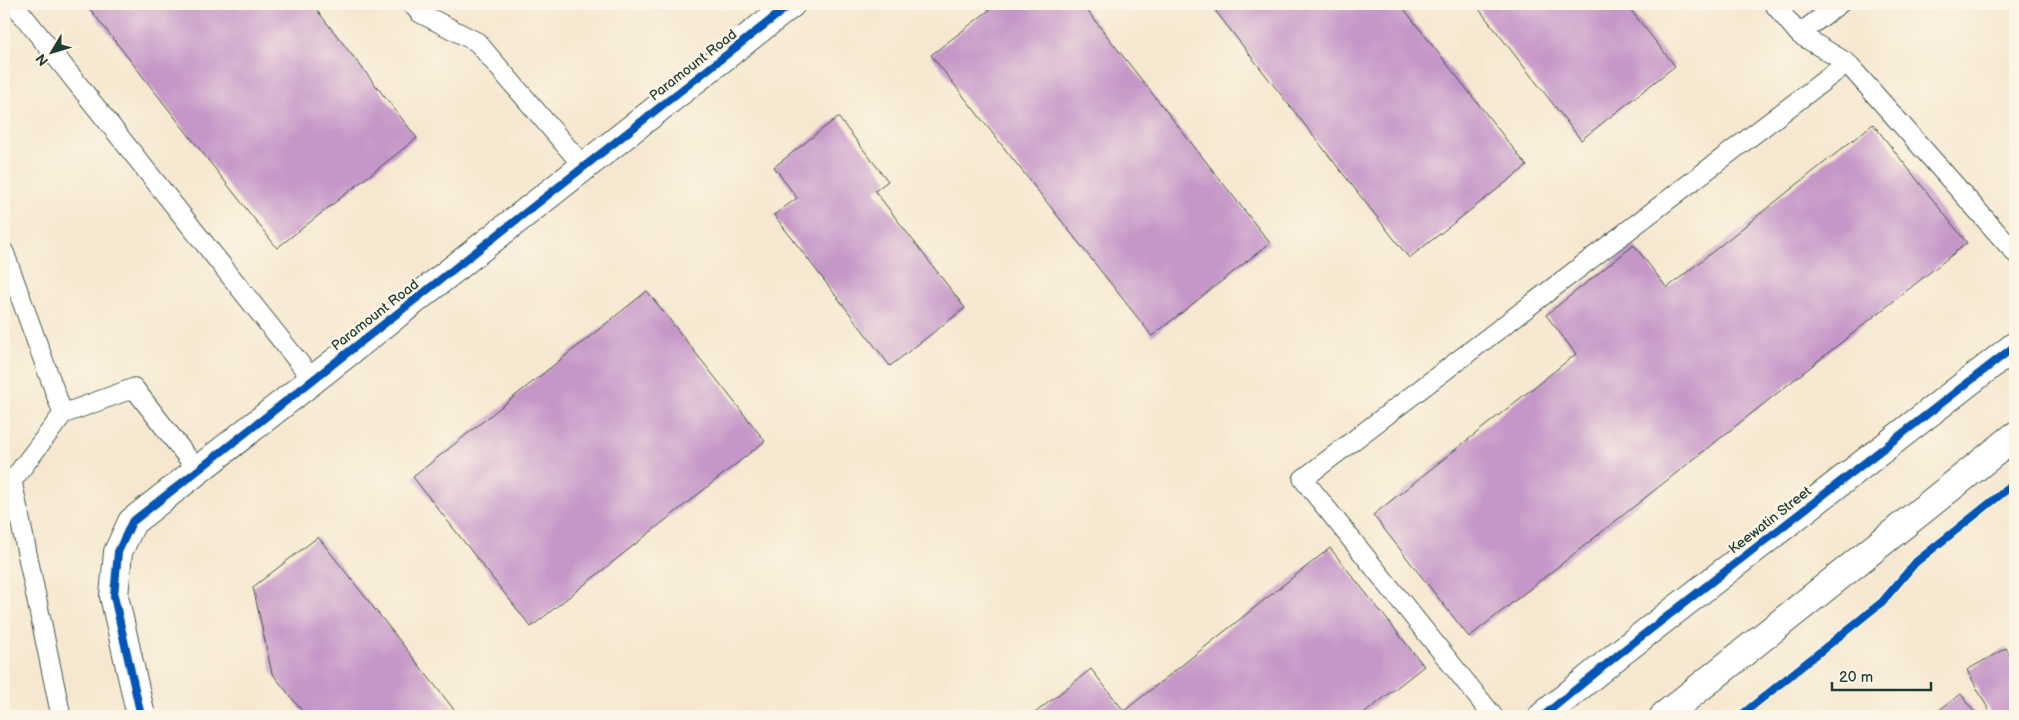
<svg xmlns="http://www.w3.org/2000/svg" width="2019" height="720" font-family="'Balsamiq Sans',sans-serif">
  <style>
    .building { fill: #c596c8 }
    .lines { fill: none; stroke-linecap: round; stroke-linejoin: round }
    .service-casing { stroke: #3f574b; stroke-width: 21 }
    .minor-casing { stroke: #3f574b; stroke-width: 30 }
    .tertiary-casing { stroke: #3f574b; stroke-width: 30 }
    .service { stroke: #fff; stroke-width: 19 }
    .minor { stroke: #fff; stroke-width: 28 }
    .tertiary { stroke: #fff; stroke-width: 28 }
    .cycleway-casing { stroke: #fcf5e5; stroke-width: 11 }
    .cycleway { stroke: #0057b8; stroke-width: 8 }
    .labels { text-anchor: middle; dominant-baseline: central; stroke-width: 5; stroke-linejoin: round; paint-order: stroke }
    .street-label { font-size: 14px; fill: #1f3d34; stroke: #fcf5e5 }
  </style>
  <rect width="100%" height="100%" fill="#fcf5e5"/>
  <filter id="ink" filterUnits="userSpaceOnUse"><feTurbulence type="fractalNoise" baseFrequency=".02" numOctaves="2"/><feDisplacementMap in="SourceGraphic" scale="10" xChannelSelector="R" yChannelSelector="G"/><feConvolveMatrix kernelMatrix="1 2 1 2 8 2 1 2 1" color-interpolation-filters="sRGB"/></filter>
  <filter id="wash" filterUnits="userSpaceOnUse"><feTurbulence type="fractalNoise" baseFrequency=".0096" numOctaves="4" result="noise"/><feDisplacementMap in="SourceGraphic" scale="20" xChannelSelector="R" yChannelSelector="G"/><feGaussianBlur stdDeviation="1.12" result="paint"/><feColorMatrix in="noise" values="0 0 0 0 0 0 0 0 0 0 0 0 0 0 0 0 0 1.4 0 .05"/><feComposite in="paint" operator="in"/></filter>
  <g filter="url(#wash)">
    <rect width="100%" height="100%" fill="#f6e8d0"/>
    <g id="blocks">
      <!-- building -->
      <path class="building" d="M86,4H312L417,138L277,248Z
        M997,4H1082L1270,243L1152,336L931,55Z
        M1210,4H1400L1527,166L1409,258Z
        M1475,4H1626L1675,66L1581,140Z
        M1791,4H1824L1816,10Z
        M838,117L888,181L875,191L965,308L890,366L774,215L797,198L774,167Z
        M1873,124L1967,243L1469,637L1373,515L1576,354L1546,315L1634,245L1667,288Z
        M647,291L765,441L531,627L413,477Z
        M318,537L459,716H306L272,673L253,587Z
        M1330,548L1424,666L1361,716H1031L1091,669L1124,711Z
        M2006,648L2015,664V716H1992L1967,670Z
        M1961,694L1977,716H1930L1935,713Z"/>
    </g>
  </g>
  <g filter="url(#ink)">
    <use href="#blocks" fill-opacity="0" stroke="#3f574b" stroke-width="1"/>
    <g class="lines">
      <defs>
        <path id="service" d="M14,4L313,380
          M412,4L420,13L477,42L584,167
          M1774,4L1799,34L1847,63L2015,253
          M1799,34L1839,4
          M4,252L63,414L134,388L198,471
          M61,716L12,481L63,414
          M1493,716L1303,479L1847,63"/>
        <path id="minor" d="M141,716L114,596L118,552L132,522L791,4"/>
        <path id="tertiary" d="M1543,716L1620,653L2015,346
          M1664,716L2015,436"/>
      </defs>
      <!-- service casing -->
      <use href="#service" class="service-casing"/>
      <!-- minor casing -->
      <use href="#minor" class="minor-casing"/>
      <!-- tertiary casing -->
      <use href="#tertiary" class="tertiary-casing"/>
      <!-- service -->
      <use href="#service" class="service"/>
      <!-- minor -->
      <use href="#minor" class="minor"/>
      <!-- tertiary -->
      <use href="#tertiary" class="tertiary"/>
      <defs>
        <path id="cycleway" d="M141,716L114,596L118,552L132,522L791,4
          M1543,716L1620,653L2015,346
          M1740,716L1882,602L1916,562L2015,483"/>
      </defs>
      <!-- cycleway casing -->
      <use href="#cycleway" class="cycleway-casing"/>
      <!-- cycleway -->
      <use href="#cycleway" class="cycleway"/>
    </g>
  </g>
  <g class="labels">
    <!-- street labels -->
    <g class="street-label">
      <text transform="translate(693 65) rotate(-38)">Paramount Road</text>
      <text transform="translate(375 315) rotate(-38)">Paramount Road</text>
      <text transform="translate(1770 520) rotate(-38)">Keewatin Street</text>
    </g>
  </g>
  <!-- margin -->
  <rect width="2019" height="720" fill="none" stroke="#fcf5e5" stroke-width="20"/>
  <!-- north arrow -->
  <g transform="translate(52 52) rotate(232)" stroke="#fcf5e5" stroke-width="4" paint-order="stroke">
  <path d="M0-4L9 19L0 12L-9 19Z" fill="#1f3d34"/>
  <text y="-8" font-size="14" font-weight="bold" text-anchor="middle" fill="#1f3d34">N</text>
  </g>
  <!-- scale -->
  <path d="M1832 682v8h99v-8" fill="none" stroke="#1f3d34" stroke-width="2.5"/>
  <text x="1839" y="682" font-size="15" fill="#1f3d34" stroke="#fcf5e5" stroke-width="4" paint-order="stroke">20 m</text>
</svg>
